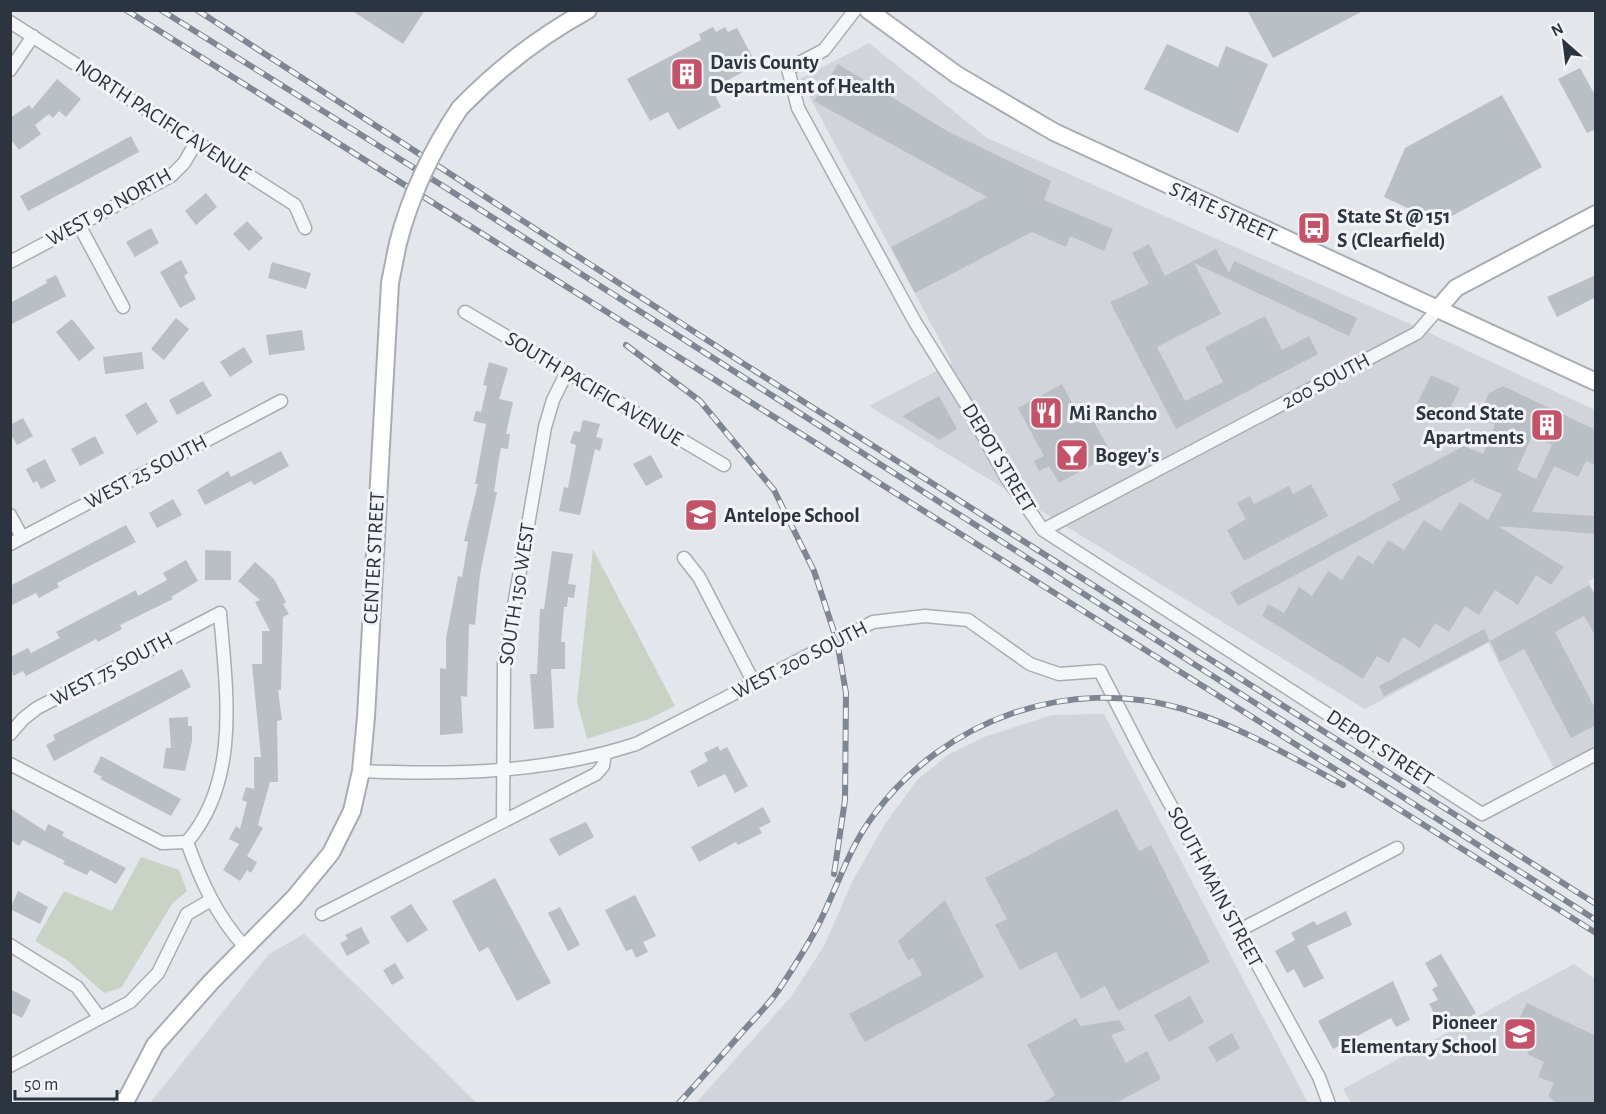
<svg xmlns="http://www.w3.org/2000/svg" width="1606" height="1114" font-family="'Alegreya Sans',sans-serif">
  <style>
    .built { fill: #d1d5db }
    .green { fill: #c9d3c5 }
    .building { fill: #babfc6; fill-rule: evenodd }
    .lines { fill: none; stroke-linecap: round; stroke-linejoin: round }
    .street-casing { stroke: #a8adb4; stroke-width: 15 }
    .secondary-casing { stroke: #a8adb4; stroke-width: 20 }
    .primary-casing { stroke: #a3abb4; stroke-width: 22 }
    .street { stroke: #f5f6f8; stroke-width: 12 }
    .secondary { stroke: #fff; stroke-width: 16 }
    .primary { stroke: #fff; stroke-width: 20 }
    .rail-casing { stroke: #7d8692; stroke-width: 6 }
    .rail { stroke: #f2f5f7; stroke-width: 4; stroke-dasharray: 11; stroke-linecap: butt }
    .secondary-bridge-casing { stroke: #a8adb4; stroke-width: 20; stroke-linecap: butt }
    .secondary-bridge { stroke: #fff; stroke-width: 16 }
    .labels { text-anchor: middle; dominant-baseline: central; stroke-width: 6; stroke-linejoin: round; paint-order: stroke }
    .poi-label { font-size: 21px; font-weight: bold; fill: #2c3440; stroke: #f2f5f7; text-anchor: start }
    .street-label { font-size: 21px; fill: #2c3440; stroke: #f2f5f7 }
  </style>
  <rect width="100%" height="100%" fill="#e3e6ea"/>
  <!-- built -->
  <path class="built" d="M869,43L987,138L1408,323L1595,410L1596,577L1588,581L1596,596L1595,751L1556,772L1488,643L1365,709L869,406L952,363L800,79Z
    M1104,714L1308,1103L695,1104L790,998L824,946L853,880L885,824L917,780L948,755L984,737L1052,715Z
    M304,934L477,1103H150L269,954Z
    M1574,964L1595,979V1103H1351L1343,1089Z"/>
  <!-- green -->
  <path class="green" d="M593,549L675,706L649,719L587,739L577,702Z
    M141,857L179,870L187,891L172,904L121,988L104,993L67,960L35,941L64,891L112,911Z"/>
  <!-- building -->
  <path class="building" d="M351,10H425L403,44Z
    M1247,10H1365L1273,58Z
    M713,27L716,32L725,27L728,32L737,28L753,58L744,63L748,69L712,89L721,107L678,130L668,112L650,121L627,79L701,40L699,34Z
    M1167,44L1218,67L1226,46L1268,64L1238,133L1144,89Z
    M838,64L947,131L1051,181L1044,200L1113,229L1104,251L1070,236L1066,247L1032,232L915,293L891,247L987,197L814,101Z
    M1580,68L1596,97V129L1587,133L1558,79Z
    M57,79L81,99L66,117L59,111L53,118L49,114L35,125L41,134L19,150L10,138V118L29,105L32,109Z
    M1502,95L1542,167L1439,223L1384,197L1405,148Z
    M131,136L139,152L28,211L20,196Z
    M206,193L217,207L196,225L185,211Z
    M247,221L263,238L249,251L233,234Z
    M151,228L159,243L135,257L126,242Z
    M1149,244L1165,276L1216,249L1229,273L1234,261L1357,318L1349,336L1194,263L1221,314L1157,347L1185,401L1223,382L1205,347L1265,316L1282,350L1309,336L1318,354L1176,429L1110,302L1149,284L1132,253Z
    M181,260L188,273L184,276L196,299L180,308L160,272Z
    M272,262L311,273L306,289L268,278Z
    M56,275L66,296L10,325V303L47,283L46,280Z
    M1596,275V297L1557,317L1547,297Z
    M176,318L189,329L164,360L151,349Z
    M72,319L95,348L79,361L56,332Z
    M302,330L305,350L269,355L266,335Z
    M244,347L253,362L230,377L220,362Z
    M142,352L144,369L105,374L103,357Z
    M489,362L508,368L499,399L513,402L506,434H510L508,449L501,448L499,458L494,492H497L480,574L475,625L469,624L467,697L461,696L463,733L440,735V668L446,669V639L458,576L462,577L468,542L464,541L478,484H475L486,424L473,421L476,411L481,412L487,386L483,385Z
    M1431,375L1460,388L1443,423L1414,410Z
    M203,381L212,396L177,415L169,400Z
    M1062,384L1079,416L1088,411L1114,458L1103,463L1101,460L1059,483L1049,466L1039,471L1034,461L1044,456L1018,408Z
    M1503,386L1596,430V465L1586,461L1578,477L1554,466L1532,512L1596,516V534L1498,526L1564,567L1551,585L1536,575L1518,605L1495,590L1479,615L1465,606L1449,632L1435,623L1420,648L1403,637L1389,663L1377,656L1363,679L1262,616L1268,604L1284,613L1299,587L1312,596L1328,571L1342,580L1358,555L1373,564L1388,540L1404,550L1424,520L1441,531L1460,502L1488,520L1502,494L1473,482L1475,478L1238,606L1230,592L1400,500L1392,484L1464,446L1483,454L1495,425L1478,417L1489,393ZM1532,436L1552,445L1536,479L1517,470Z
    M939,396L957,429L939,440L902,416Z
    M146,402L158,422L137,435L125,415Z
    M23,418L33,436L17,445L10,433V425Z
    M583,420L600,424L596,437L603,439L600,451L595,449L580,515L559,511L564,487L568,488L576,445L570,443L574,431L580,432Z
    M95,436L104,453L80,466L71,449Z
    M281,451L289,466L254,485L251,481L205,505L197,490L228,471L231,477Z
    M651,455L663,477L646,486L633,464Z
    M45,459L56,481L41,489L37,481L33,483L26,469Z
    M1311,484L1328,516L1244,561L1227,530L1246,519L1237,503L1250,496L1254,504L1289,486L1293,494Z
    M173,499L182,515L157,528L149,513Z
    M126,525L136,542L57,583L59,587L39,598L36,593L10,606V586Z
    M205,550L231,551V580H205Z
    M552,551L573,554L568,584L576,585L574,598L568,597L567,607H564L561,642H565V669H551L554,728L534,729L530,674H537L540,609H544Z
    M186,560L198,581L171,597L173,599L120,625L122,629L98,642L96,639L26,676L23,671L13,676L10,657L28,648L31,653L60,638L56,632L136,590L138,596L167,580L163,573Z
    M255,562L274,579L286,602L283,604L289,614L283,617L281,690H278L282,720L277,721L278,782H270L258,825L263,828L247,856L257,862L251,873L247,870L240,881L223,870L239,844L229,839L236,826L240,829L247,802L242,800L246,787L254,789V757H261L252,664H262V631H270L255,602L260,600L238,581Z
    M1589,585L1596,596V637L1584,616L1555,632L1596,710V725L1571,738L1524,649L1500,662L1490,641L1384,696L1379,686L1484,629L1490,641Z
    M182,669L191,687L54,761L46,745L55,740L53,735Z
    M188,717V726H192V741L185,771L163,768L166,748H171L169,718Z
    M718,746L720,751L727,747L748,786L735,793L725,774L698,787L690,771L708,761L704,753Z
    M101,756L181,799L171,816L100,779L102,777L93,772Z
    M763,807L771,822L759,828L762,833L738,845L736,842L699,862L691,847Z
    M10,808L45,831L48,824L64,832L62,836L126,868L116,884L90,870L87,875L63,864L65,861L23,840L19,846L10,840Z
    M1117,809L1139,851L1151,845L1210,962L1118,1011L1105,986L1081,999L1056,952L1020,970L995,925L1007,919L985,878Z
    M586,822L594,837L559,856L549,839Z
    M495,878L551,983L517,1001L488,947L479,952L452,901Z
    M18,891L48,907L40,924L10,909Z
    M635,895L656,936L643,942L648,952L636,958L632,949L626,951L605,910Z
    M945,900L984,977L865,1042L849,1014L922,975L913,958L908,960L898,941Z
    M411,904L428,930L407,943L390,917Z
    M560,907L580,945L568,951L548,913Z
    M1346,911L1352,925L1307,946L1324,978L1304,988L1294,969L1287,973L1275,951L1295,940L1291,933L1314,921L1317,925Z
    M361,927L370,943L347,956L340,943L348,939L345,935Z
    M1441,954L1476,1013L1444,1031L1429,1004L1438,1000L1432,989L1438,986L1425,963Z
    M395,963L404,978L392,985L383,970Z
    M1393,981L1410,1020L1396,1027L1391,1018L1333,1049L1318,1021Z
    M10,989L31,1000L22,1018L10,1012Z
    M1190,996L1204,1022L1169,1042L1154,1015Z
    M1527,1003L1596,1036V1104H1557L1548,1096L1554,1083L1538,1077L1544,1062L1527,1054L1533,1041L1514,1028Z
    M1076,1018L1080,1026L1119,1020L1125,1030L1111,1035L1126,1063L1147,1051L1161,1079L1114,1104H1042L1055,1095L1027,1045Z
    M1232,1033L1240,1048L1217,1062L1208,1047Z"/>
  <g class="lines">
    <defs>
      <path id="street" d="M855,10L824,50L788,69L798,108L840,185L915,322L966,404L1006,477L1043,530L1482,814L1596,754
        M10,22L295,205L305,228
        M10,70L33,36
        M79,225L123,307
        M10,262L171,176L184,163L197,141
        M465,312L724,465
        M10,515L22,537
        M1043,530L1417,333L1437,310
        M10,544L281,401
        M684,558L699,577L754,683
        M10,734L23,719L37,708L220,613C226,689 241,779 187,842
        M10,764L162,843L187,842
        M361,771C454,775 547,773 636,744L873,622L925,616L968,620L1030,664L1059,674L1100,671L1146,760L1319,1077L1329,1104
        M503,822L504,663L545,427L553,400L567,372
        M187,842C201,881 217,917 245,947
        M322,914L596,774L603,766L605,754
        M1238,931L1397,848
        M10,945L77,987L100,1018
        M10,1066L130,1002L158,973L187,914L211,900"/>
      <path id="secondary" d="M868,10L957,75L1054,132L1596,382
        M460,108C498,69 540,36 588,10
        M1437,310L1456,288L1596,214
        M124,1104L155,1045L211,982L294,898L331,853L352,811L361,771L366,717L390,283L398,243"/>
      <path id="primary" d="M124,1104V1103"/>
    </defs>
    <!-- street casing -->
    <use href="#street" class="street-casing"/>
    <!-- secondary casing -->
    <use href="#secondary" class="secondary-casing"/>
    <!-- primary casing -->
    <use href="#primary" class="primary-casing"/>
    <!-- street -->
    <use href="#street" class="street"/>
    <!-- secondary -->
    <use href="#secondary" class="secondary"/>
    <!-- primary -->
    <use href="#primary" class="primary"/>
    <defs>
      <path id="rail" d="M126,10L1596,933
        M161,10L443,186L1596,920
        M197,10L744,364L1596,904
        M626,345L700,401L774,490L814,571L837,641L846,693L845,800L834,874
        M678,1104C701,1079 723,1054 745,1029C756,1017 768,1005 778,991C790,973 803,953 814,933C835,895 846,852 873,816C943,720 1068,675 1183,709C1239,726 1292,757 1343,785"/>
    </defs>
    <!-- rail casing -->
    <use href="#rail" class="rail-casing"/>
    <!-- rail -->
    <use href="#rail" class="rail"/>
    <defs>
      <path id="secondary-bridge" d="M398,243C411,193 431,151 460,108"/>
    </defs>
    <!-- secondary-bridge casing -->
    <use href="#secondary-bridge" class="secondary-bridge-casing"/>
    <!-- secondary-bridge -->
    <use href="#secondary-bridge" class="secondary-bridge"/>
  </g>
  <!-- icons -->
  <defs>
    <symbol id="building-square" viewBox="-11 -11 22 22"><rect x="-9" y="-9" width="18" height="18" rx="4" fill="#c35368" stroke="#f2f5f7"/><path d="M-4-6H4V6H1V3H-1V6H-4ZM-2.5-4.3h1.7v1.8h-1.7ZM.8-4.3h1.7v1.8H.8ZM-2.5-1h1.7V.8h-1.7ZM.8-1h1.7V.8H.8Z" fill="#fff"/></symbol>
    <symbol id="bus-square" viewBox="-11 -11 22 22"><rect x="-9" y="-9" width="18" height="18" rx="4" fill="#c35368" stroke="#f2f5f7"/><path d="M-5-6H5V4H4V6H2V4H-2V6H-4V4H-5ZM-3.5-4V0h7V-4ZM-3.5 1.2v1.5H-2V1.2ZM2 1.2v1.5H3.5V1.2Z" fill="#fff"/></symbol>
    <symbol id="restaurant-square" viewBox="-11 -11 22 22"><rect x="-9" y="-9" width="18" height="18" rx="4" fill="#c35368" stroke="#f2f5f7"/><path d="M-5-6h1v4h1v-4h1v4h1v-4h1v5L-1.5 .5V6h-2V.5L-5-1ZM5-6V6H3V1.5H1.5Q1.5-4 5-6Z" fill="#fff"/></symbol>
    <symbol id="bar-square" viewBox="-11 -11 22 22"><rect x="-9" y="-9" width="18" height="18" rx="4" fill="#c35368" stroke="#f2f5f7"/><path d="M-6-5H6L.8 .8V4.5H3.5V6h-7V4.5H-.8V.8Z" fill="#fff"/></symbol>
    <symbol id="school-square" viewBox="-11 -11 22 22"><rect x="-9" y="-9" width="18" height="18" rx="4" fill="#c35368" stroke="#f2f5f7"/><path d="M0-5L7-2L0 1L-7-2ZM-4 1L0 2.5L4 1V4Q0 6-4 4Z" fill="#fff"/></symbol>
  </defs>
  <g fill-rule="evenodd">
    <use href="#building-square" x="668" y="55" width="38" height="38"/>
    <use href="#bus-square" x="1295" y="209" width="38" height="38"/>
    <use href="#restaurant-square" x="1027" y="394" width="38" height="38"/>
    <use href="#building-square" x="1528" y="406" width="38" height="38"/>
    <use href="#bar-square" x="1053" y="436" width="38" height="38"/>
    <use href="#school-square" x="682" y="496" width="38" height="38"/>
    <use href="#school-square" x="1501" y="1015" width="38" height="38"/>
  </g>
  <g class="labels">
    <!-- poi labels -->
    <g class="poi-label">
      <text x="710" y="62">Davis County<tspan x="710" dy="24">Department of Health</tspan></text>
      <text x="1337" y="216">State St @ 151<tspan x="1337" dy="24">S (Clearfield)</tspan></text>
      <text x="1069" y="413">Mi Rancho</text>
      <text x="1524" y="413" text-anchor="end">Second State<tspan x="1524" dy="24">Apartments</tspan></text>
      <text x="1095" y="455">Bogey's</text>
      <text x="724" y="515">Antelope School</text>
      <text x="1497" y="1022" text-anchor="end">Pioneer<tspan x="1497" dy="24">Elementary School</tspan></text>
    </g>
    <!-- street labels -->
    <g class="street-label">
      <text transform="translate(163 120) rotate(33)">NORTH PACIFIC AVENUE</text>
      <text transform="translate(109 207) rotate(-29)">WEST 90 NORTH</text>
      <text transform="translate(1223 212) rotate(25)">STATE STREET</text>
      <text transform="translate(1326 381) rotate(-28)">200 SOUTH</text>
      <text transform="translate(594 389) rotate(31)">SOUTH PACIFIC AVENUE</text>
      <text transform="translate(999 458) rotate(59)">DEPOT STREET</text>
      <text transform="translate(146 472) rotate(-28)">WEST 25 SOUTH</text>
      <text transform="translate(374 558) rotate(-87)">CENTER STREET</text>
      <text transform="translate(517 594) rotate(-81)">SOUTH 150 WEST</text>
      <text transform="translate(800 660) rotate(-27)">WEST 200 SOUTH</text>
      <text transform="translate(112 669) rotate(-28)">WEST 75 SOUTH</text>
      <text transform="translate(1380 748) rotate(33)">DEPOT STREET</text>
      <text transform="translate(1215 887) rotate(62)">SOUTH MAIN STREET</text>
    </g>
  </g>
  <!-- border -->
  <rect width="1606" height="1114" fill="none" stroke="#2c3440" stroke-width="24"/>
  <!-- north arrow -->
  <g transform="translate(1564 42) rotate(332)" stroke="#f2f5f7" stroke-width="4.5" paint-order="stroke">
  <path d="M0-4.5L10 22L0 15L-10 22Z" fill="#2c3440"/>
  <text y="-9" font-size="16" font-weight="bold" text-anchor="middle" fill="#2c3440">N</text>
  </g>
  <!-- scale -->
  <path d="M15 1090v9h102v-9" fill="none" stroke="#2c3440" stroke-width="3"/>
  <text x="24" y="1090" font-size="18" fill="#2c3440" stroke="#f2f5f7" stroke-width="4.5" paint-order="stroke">50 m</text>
</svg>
